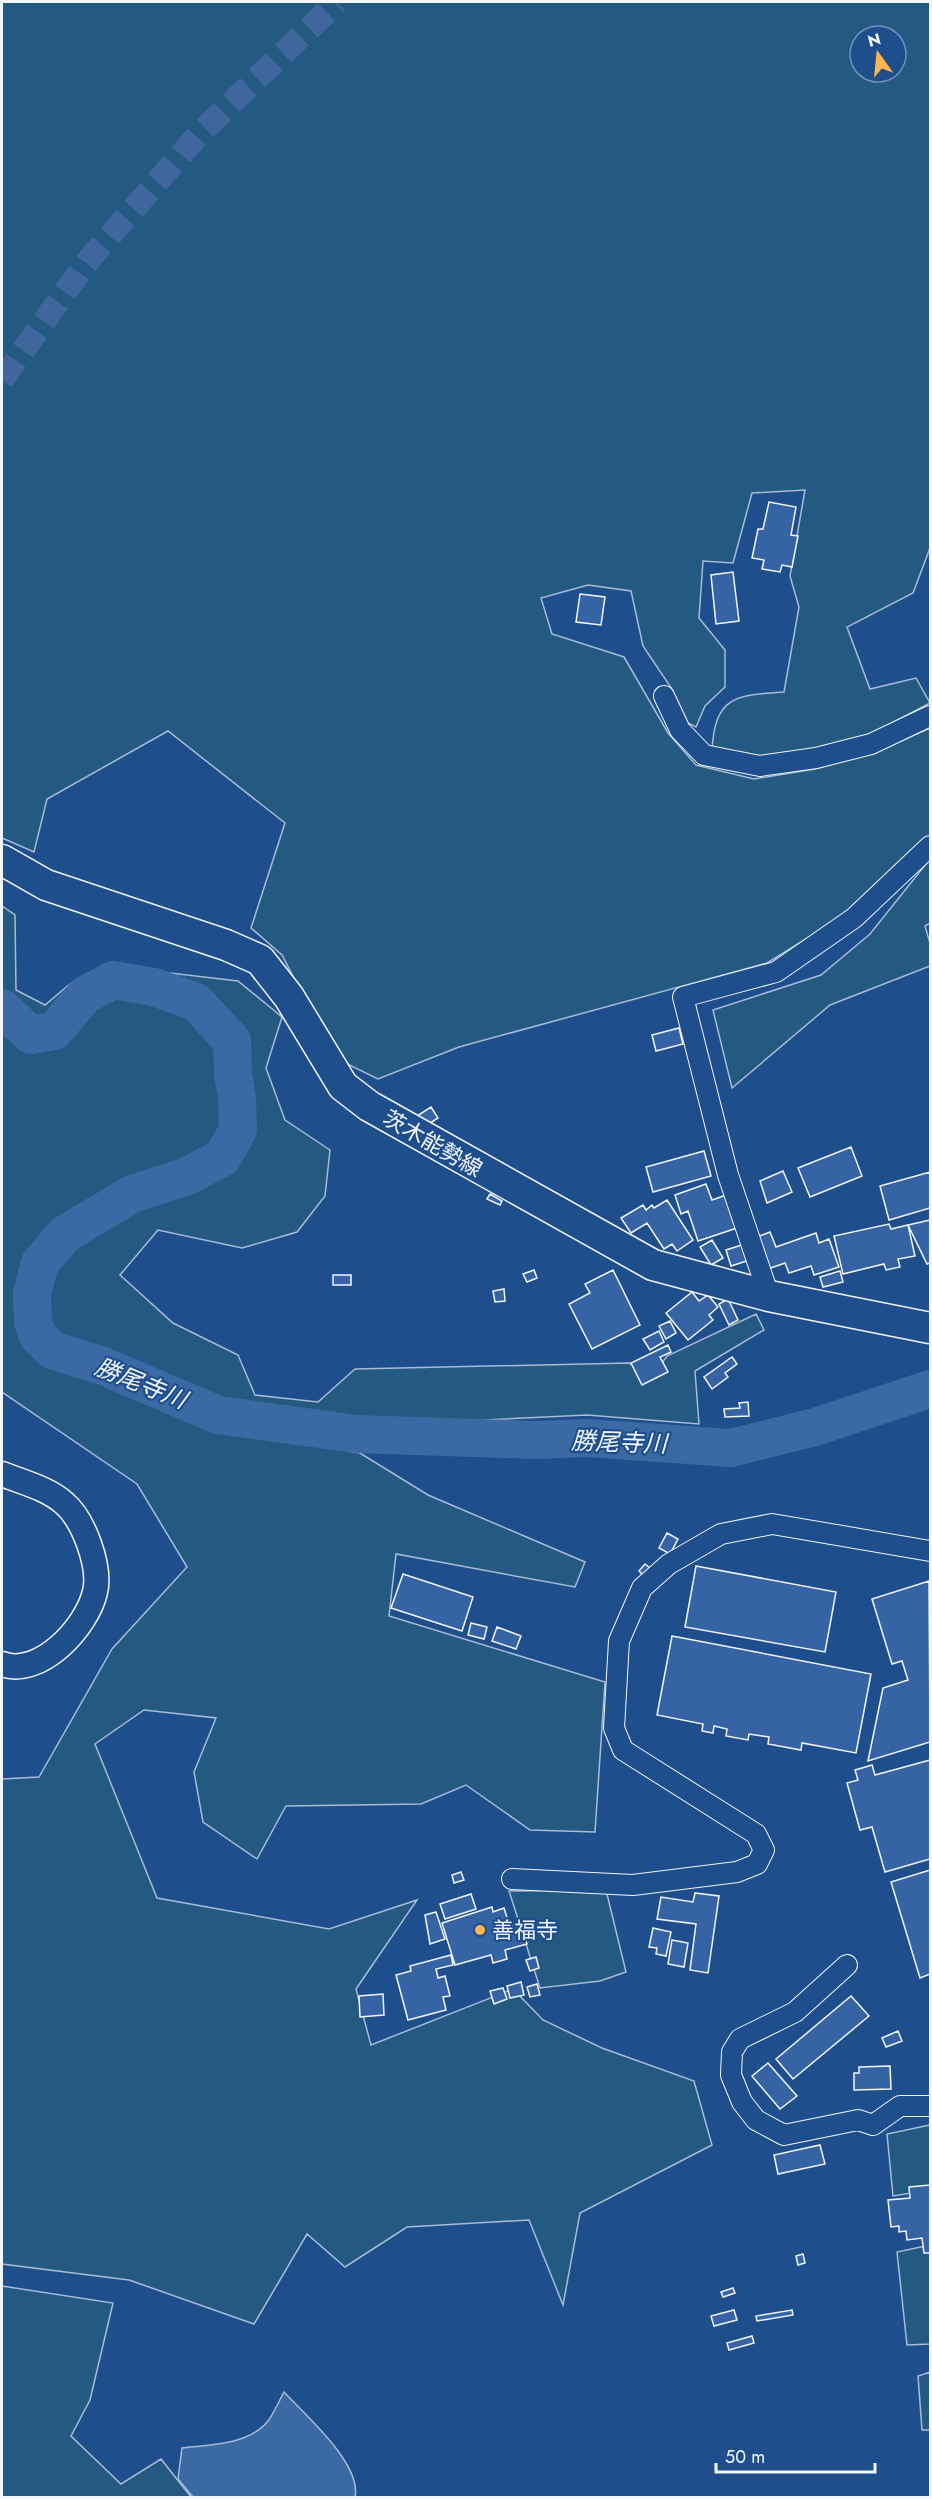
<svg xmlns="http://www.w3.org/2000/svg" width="932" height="2499" font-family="Jost,'Noto Sans JP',sans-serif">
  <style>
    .green { fill: #245a82; stroke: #a8bbd7; stroke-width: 1.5; fill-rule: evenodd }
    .water { fill: #3b69a3; stroke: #a8bbd7; stroke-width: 1.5 }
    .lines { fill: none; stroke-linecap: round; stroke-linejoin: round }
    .river { stroke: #3b69a3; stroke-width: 38 }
    .building { fill: #3563a3; stroke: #f2f6ff; stroke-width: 1.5 }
    .tertiary-tunnel { stroke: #3f679d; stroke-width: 24; stroke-dasharray: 24 12; stroke-linecap: butt }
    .minor-casing { stroke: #f2f6ff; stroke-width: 22 }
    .tertiary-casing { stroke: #f2f6ff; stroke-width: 27 }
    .primary-casing { stroke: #f2f6ff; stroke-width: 33 }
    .minor { stroke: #1f4e8c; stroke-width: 20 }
    .tertiary { stroke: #1f4e8c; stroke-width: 24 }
    .primary { stroke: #1f4e8c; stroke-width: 30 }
    .poi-dot { fill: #ffb74d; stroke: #1f4e8c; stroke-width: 2 }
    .labels { text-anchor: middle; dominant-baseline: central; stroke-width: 4.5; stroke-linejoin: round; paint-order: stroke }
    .street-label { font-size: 22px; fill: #f2f6ff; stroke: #1f4e8c }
    .poi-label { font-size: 22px; fill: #f2f6ff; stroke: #1f4e8c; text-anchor: start }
    .water-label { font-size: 24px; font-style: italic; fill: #f2f6ff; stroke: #1f4e8c }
  </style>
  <rect width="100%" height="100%" fill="#1f4e8c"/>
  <!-- green -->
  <path class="green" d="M2,2H930V548L913,593L847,627L870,689L916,678L930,703L869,735L814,750L760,758L712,750C715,695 737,695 784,692L799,607L790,576L805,490L752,493L733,563L703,561L699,618L725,650V687L705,706L696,727L688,723L672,689L643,646L631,591L588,585L541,598L552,634L624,657L668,733L696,765L754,779L815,769L874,753L930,728V838L850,912L767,963L459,1047L378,1079L335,1058L282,955L251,928L285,823L168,731L47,799L34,852L2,838ZM860,36H896V72H860Z
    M930,859V923L925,926L930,943V966L830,1005L732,1088L713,1010L821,975L870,934Z
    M2,906L15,915L16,990L45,1005L71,983L74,996L52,1024L33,1025L5,1000L2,990Z
    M170,973L238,981L282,1017L266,1068L285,1120L330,1150L325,1196L297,1232L242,1248L158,1230L120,1275L173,1323L238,1355L255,1395L318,1402L355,1369L629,1363L652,1376L667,1356L756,1314L764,1330L695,1371L699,1424L587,1415L360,1426L221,1409L108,1361L60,1345L46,1332L42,1322L40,1297L45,1267L72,1239L131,1200L186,1184L224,1162L243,1133L238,1042L198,998L155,980Z
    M114,989L154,994L193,1008L222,1047V1076L227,1127L214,1151L128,1187L60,1225L31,1258L25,1295V1321L30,1336L45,1356L208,1427L360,1453L428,1495L585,1562L575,1587L396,1554L389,1616L605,1682L595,1832L530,1830L466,1785L421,1804L286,1806L257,1859L203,1822L194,1772L216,1718L144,1710L95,1744L157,1898L329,1929L417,1900L356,1989L371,2045L513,1989L543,2020L602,2048L694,2081L712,2145L580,2213L563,2305L529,2220L407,2227L345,2267L307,2234L254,2324L129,2280L2,2264V1779L39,1777L112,1649L187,1567L137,1484L2,1392V1022L25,1044L57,1039L90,1005Z
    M606,1890L626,1972L600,1981L540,1988L509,1891Z
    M930,2125V2190L893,2196L887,2134Z
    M930,2245V2344L907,2345L897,2252Z
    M2,2286L113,2303L90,2400L71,2436L121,2484L161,2459L191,2497H2Z
    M930,2372V2430H922L918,2376Z"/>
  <!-- water -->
  <path class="water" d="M284,2392C305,2415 362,2464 355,2497H193L178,2479L182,2448C209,2445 249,2445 268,2421C274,2413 279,2401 284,2392Z"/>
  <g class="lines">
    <!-- river -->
    <path class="river" d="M2,1008L31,1035L54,1031L85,995L113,980L154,987L196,1002L232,1041L233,1074L237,1098L238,1130L222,1158L185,1177L132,1194L65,1234L40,1263L32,1294L33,1322L38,1336L52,1350L103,1366L218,1415L356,1434L536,1440L587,1438L731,1448L815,1427L930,1389"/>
  </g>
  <!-- building -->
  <path class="building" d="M769,502L796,507L791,535L798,536L792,567L782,565L780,572L762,569L764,560L752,558L758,529H763Z
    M733,572L739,621L716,624L711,575Z
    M580,594L605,597L601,625L576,622Z
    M679,1028L683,1044L656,1051L652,1035Z
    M431,1107L438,1118L424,1127L417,1116Z
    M851,1147L862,1176L810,1197L798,1168Z
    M704,1151L711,1176L653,1192L646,1167Z
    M783,1171L792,1192L767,1203L760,1181Z
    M930,1172V1208L889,1220L880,1186Z
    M706,1184L712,1200L729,1194L740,1227L698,1241L688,1211L681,1214L675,1195Z
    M490,1194L502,1201L500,1205L487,1199Z
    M667,1200L693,1240L677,1251L672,1244L664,1249L647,1223L631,1233L621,1218L643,1205L646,1210L652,1205L654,1208Z
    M930,1220V1263L927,1264L908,1225Z
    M889,1224L891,1229L908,1225L915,1256L898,1259L900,1267L886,1270L884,1264L843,1274L834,1236Z
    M770,1232L776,1247L816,1233L819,1243L829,1239L839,1267L814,1275L811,1266L789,1273L785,1263L768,1269L757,1237Z
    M712,1240L723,1258L711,1265L700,1247Z
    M748,1243L753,1259L731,1266L726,1250Z
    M534,1270L537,1278L527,1282L523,1274Z
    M613,1270L640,1325L592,1349L569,1304L590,1293L585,1284Z
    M840,1271L843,1282L823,1287L820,1277Z
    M333,1275H351V1285H333Z
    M504,1289L505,1301L495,1302L493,1291Z
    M692,1292L699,1301L708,1295L718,1307L709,1315L713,1320L688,1340L666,1313Z
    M728,1299L738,1320L729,1325L719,1304Z
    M670,1321L676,1333L666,1339L659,1326Z
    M659,1331L664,1342L650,1350L643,1339Z
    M668,1345L671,1352L660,1357L668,1372L642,1385L631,1363Z
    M732,1357L737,1364L725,1373L728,1377L712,1389L704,1377Z
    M748,1402L749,1416L725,1417L724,1409L740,1408L739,1403Z
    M667,1533L678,1539L670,1554L659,1548Z
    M645,1564L650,1568L643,1575L639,1571Z
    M696,1566L836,1592L825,1652L685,1627Z
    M403,1574L473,1597L462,1631L391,1608Z
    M929,1581L930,1742L868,1761L883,1688L908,1680L902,1661L892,1664L872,1599Z
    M471,1623L487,1627L484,1639L468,1635Z
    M497,1627L521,1636L516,1649L492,1641Z
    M672,1636L871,1674L856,1753L802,1743L801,1750L768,1744L769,1737L749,1734L748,1740L726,1736L727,1729L714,1726L713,1733L702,1731L703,1724L657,1715Z
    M930,1760V1859L885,1872L872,1827L860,1830L847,1783L858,1780L855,1770L872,1765L875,1775Z
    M930,1870V1974L920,1978L891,1882Z
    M461,1872L464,1880L454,1883L452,1875Z
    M695,1893L719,1896L708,1973L690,1970L696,1924L657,1919L661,1897L693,1902Z
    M471,1894L476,1909L445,1919L440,1904Z
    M492,1907L493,1912L504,1908L510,1927L520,1924L527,1944L505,1950L507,1959L493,1963L491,1955L455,1965L442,1923Z
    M436,1912L445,1939L430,1944L425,1915Z
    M653,1928L671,1932L666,1956L656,1954L657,1948L649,1947Z
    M672,1940L688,1943L684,1967L668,1964Z
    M451,1955L453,1965L436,1969L438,1978L445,1976L450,1996L443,1997L446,2010L408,2020L396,1975L411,1971L410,1966Z
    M536,1957L539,1968L530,1971L526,1960Z
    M521,1982L524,1995L510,1998L507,1986Z
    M537,1984L540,1995L530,1997L527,1987Z
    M503,1988L507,1999L494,2004L490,1991Z
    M383,1994L384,2015L360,2017L359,1996Z
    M851,1996L869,2016L793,2079L776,2059Z
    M898,2031L902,2041L886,2047L882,2038Z
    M768,2063L797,2096L780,2109L752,2076Z
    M890,2066L891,2089L854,2090V2073H859V2067Z
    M820,2145L825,2164L778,2174L774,2155Z
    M930,2185V2253H924L922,2238L907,2240L906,2231L899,2232V2226L891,2227L888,2200L910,2198L909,2187Z
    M803,2254L805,2263L798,2265L796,2256Z
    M733,2288L735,2293L723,2297L721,2292Z
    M734,2310L737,2320L714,2326L711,2316Z
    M792,2310L793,2315L757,2321L756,2316Z
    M752,2336L754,2343L729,2350L727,2343Z"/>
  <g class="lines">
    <!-- tertiary-tunnel -->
    <path class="tertiary-tunnel" d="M2,380L86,263L199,134L337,2"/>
    <defs>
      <path id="minor" d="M664,696L680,730L704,755L760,766L816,758L871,744L930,716
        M769,1296L728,1175L683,997L776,972L854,918L930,846
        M512,1879L633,1885L737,1872L757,1864L764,1850L756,1834L623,1750L614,1728L619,1641L642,1588L669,1564L721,1534L772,1524L930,1551
        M847,1965L795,2012L740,2039L732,2052L731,2075L742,2102L756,2120L784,2135L858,2120L873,2125L900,2106H930"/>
      <path id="tertiary" d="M2,1474C22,1482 47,1488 64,1503C84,1520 101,1567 95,1592C87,1627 40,1678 2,1664"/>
      <path id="primary" d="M2,860L46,885L226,945L260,960L289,997L343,1086L369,1106L653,1265L769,1296L930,1328"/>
    </defs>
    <!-- minor casing -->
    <use href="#minor" class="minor-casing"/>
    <!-- tertiary casing -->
    <use href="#tertiary" class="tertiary-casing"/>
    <!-- primary casing -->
    <use href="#primary" class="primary-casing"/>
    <!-- minor -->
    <use href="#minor" class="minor"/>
    <!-- tertiary -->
    <use href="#tertiary" class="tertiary"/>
    <!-- primary -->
    <use href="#primary" class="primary"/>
  </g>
  <!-- markers -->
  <circle class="poi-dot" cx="480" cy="1930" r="6"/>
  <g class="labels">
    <!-- street labels -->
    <g class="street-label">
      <text transform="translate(433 1143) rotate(30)">茨木能勢線</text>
    </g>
    <!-- poi labels -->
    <g class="poi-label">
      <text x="492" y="1930">善福寺</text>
    </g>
    <!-- water labels -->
    <g class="water-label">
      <text transform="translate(141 1383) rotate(22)">勝尾寺川</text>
      <text transform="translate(619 1442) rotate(2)">勝尾寺川</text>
    </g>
  </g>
  <!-- border -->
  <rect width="932" height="2499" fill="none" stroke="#f2f6ff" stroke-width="6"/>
  <!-- north arrow -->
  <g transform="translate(878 54) rotate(345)"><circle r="28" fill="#1f4e8c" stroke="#7391ba" stroke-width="1.5"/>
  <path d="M0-4.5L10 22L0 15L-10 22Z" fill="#ffb74d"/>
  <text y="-9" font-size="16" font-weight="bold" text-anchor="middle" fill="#f2f6ff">N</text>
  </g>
  <!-- scale -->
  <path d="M716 2463v9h159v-9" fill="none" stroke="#f2f6ff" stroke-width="3"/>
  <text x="725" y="2463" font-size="18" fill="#f2f6ff" stroke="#1f4e8c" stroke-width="4.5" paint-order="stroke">50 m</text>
</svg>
